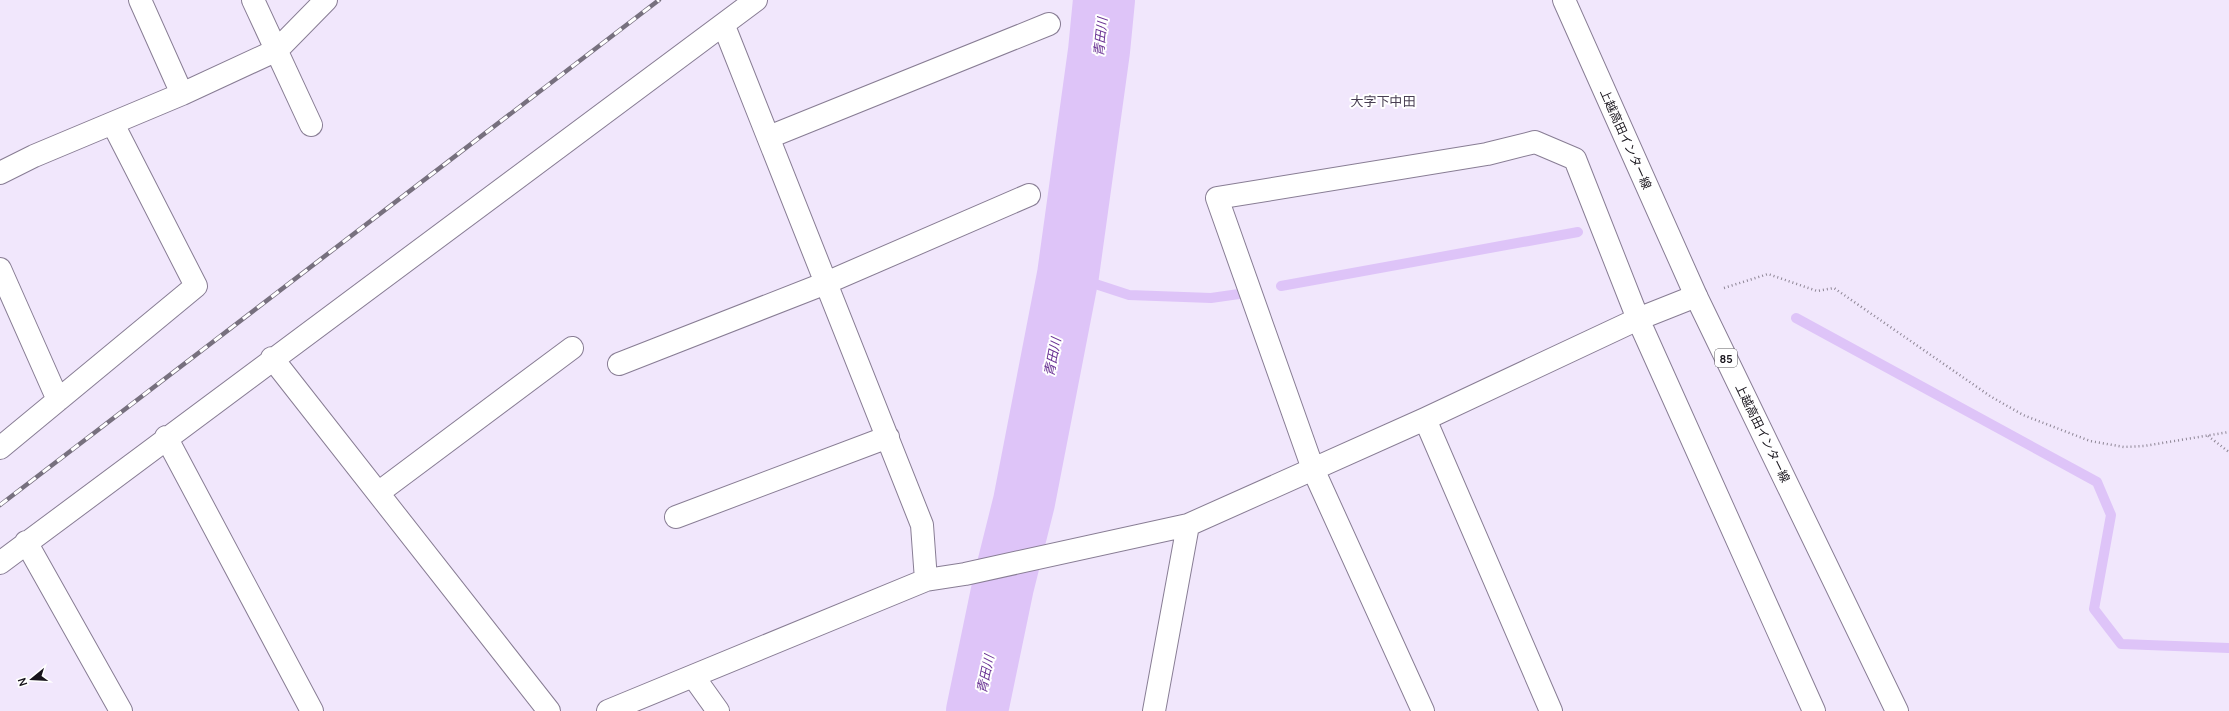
<svg xmlns="http://www.w3.org/2000/svg" width="2229" height="711" font-family="Manrope,'Noto Sans JP',sans-serif">
  <style>
    .lines { fill: none; stroke-linecap: round; stroke-linejoin: round }
    .stream { stroke: #dec4f8; stroke-width: 10 }
    .river { stroke: #dec4f8; stroke-width: 62 }
    .minor-casing { stroke: #887d94; stroke-width: 24 }
    .primary-casing { stroke: #887d94; stroke-width: 24 }
    .path { stroke: #8d8594; stroke-width: 2.5; stroke-dasharray: 1 3; stroke-linecap: butt }
    .minor { stroke: #fff; stroke-width: 22 }
    .primary { stroke: #fff; stroke-width: 22 }
    .rail-casing { stroke: #77707e; stroke-width: 4.5 }
    .rail { stroke: #fff; stroke-width: 3; stroke-dasharray: 9; stroke-linecap: butt }
    .labels { text-anchor: middle; dominant-baseline: central; stroke-width: 4; stroke-linejoin: round; paint-order: stroke }
    .shield { fill: #fff; stroke: #5d5a5f; stroke-width: 1 }
    .shield-label { font-size: 11px; font-weight: bold; fill: #17131b }
    .street-label { font-size: 12px; fill: #17131b; stroke: #fff }
    .water-label { font-size: 13px; font-style: italic; fill: #693193; stroke: #fff }
    .neighbourhood-label { font-size: 13px; fill: #483e52; stroke: #fff }
  </style>
  <rect width="100%" height="100%" fill="#f1e7fc"/>
  <g class="lines">
    <!-- stream -->
    <path class="stream" d="M1068,275L1129,295L1211,298L1239,294
      M1281,286L1578,232
      M1796,318L2097,482L2111,515L2094,609L2121,644L2229,648"/>
    <!-- river -->
    <path class="river" d="M977,711L1003,586L1024,502L1068,275L1099,51L1104,0"/>
    <defs>
      <path id="minor" d="M140,0L182,94
        M253,0L311,125
        M724,26L922,525L926,580
        M769,137L1049,24
        M0,173L34,156L182,94L277,50L326,0
        M0,269L58,400
        M272,358L549,711
        M619,364L826,283L1029,195
        M1425,419L1551,711
        M166,437L312,711
        M0,448L196,286L113,124
        M378,493L572,348
        M676,517L888,437
        M26,542L121,711
        M0,563L756,0
        M693,676L718,711
        M608,711L926,580L965,574L1188,525L1425,419L1638,319L1696,296
        M1154,711L1188,525
        M1423,711L1313,469L1217,198L1487,154L1535,142L1575,159L1638,319L1814,711"/>
      <path id="primary" d="M1564,0L1696,296L1897,711"/>
    </defs>
    <!-- minor casing -->
    <use href="#minor" class="minor-casing"/>
    <!-- primary casing -->
    <use href="#primary" class="primary-casing"/>
    <!-- path -->
    <path class="path" d="M1724,288L1768,274L1817,291L1834,288L1990,396L2023,415L2090,441L2124,447L2144,446L2229,432
      M2208,436L2229,452"/>
    <!-- minor -->
    <use href="#minor" class="minor"/>
    <!-- primary -->
    <use href="#primary" class="primary"/>
    <defs>
      <path id="rail" d="M0,505L659,0"/>
    </defs>
    <!-- rail casing -->
    <use href="#rail" class="rail-casing"/>
    <!-- rail -->
    <use href="#rail" class="rail"/>
  </g>
  <g class="labels">
    <!-- shield labels -->
    <rect class="shield" x="1715" y="349" width="22" height="18" rx="3"/>
    <g class="shield-label">
      <text x="1726" y="358">85</text>
    </g>
    <!-- street labels -->
    <g class="street-label">
      <text transform="translate(1626 139) rotate(66)">上越高田インター線</text>
      <text transform="translate(1763 433) rotate(64)">上越高田インター線</text>
    </g>
    <!-- water labels -->
    <g class="water-label">
      <text transform="translate(1100 37) rotate(-84)">青田川</text>
      <text transform="translate(1052 357) rotate(-79)">青田川</text>
      <text transform="translate(985 674) rotate(-78)">青田川</text>
    </g>
    <!-- neighbourhood labels -->
    <g class="neighbourhood-label">
      <text x="1383" y="101">大字下中田</text>
    </g>
  </g>
  <!-- north arrow -->
  <g transform="translate(32 679) rotate(252)" stroke="#ffffff" stroke-width="3" paint-order="stroke">
  <path d="M0-3L7 15L0 10L-7 15Z" fill="#17131b"/>
  <text y="-6" font-size="11" font-weight="bold" text-anchor="middle" fill="#17131b">N</text>
  </g>
</svg>
